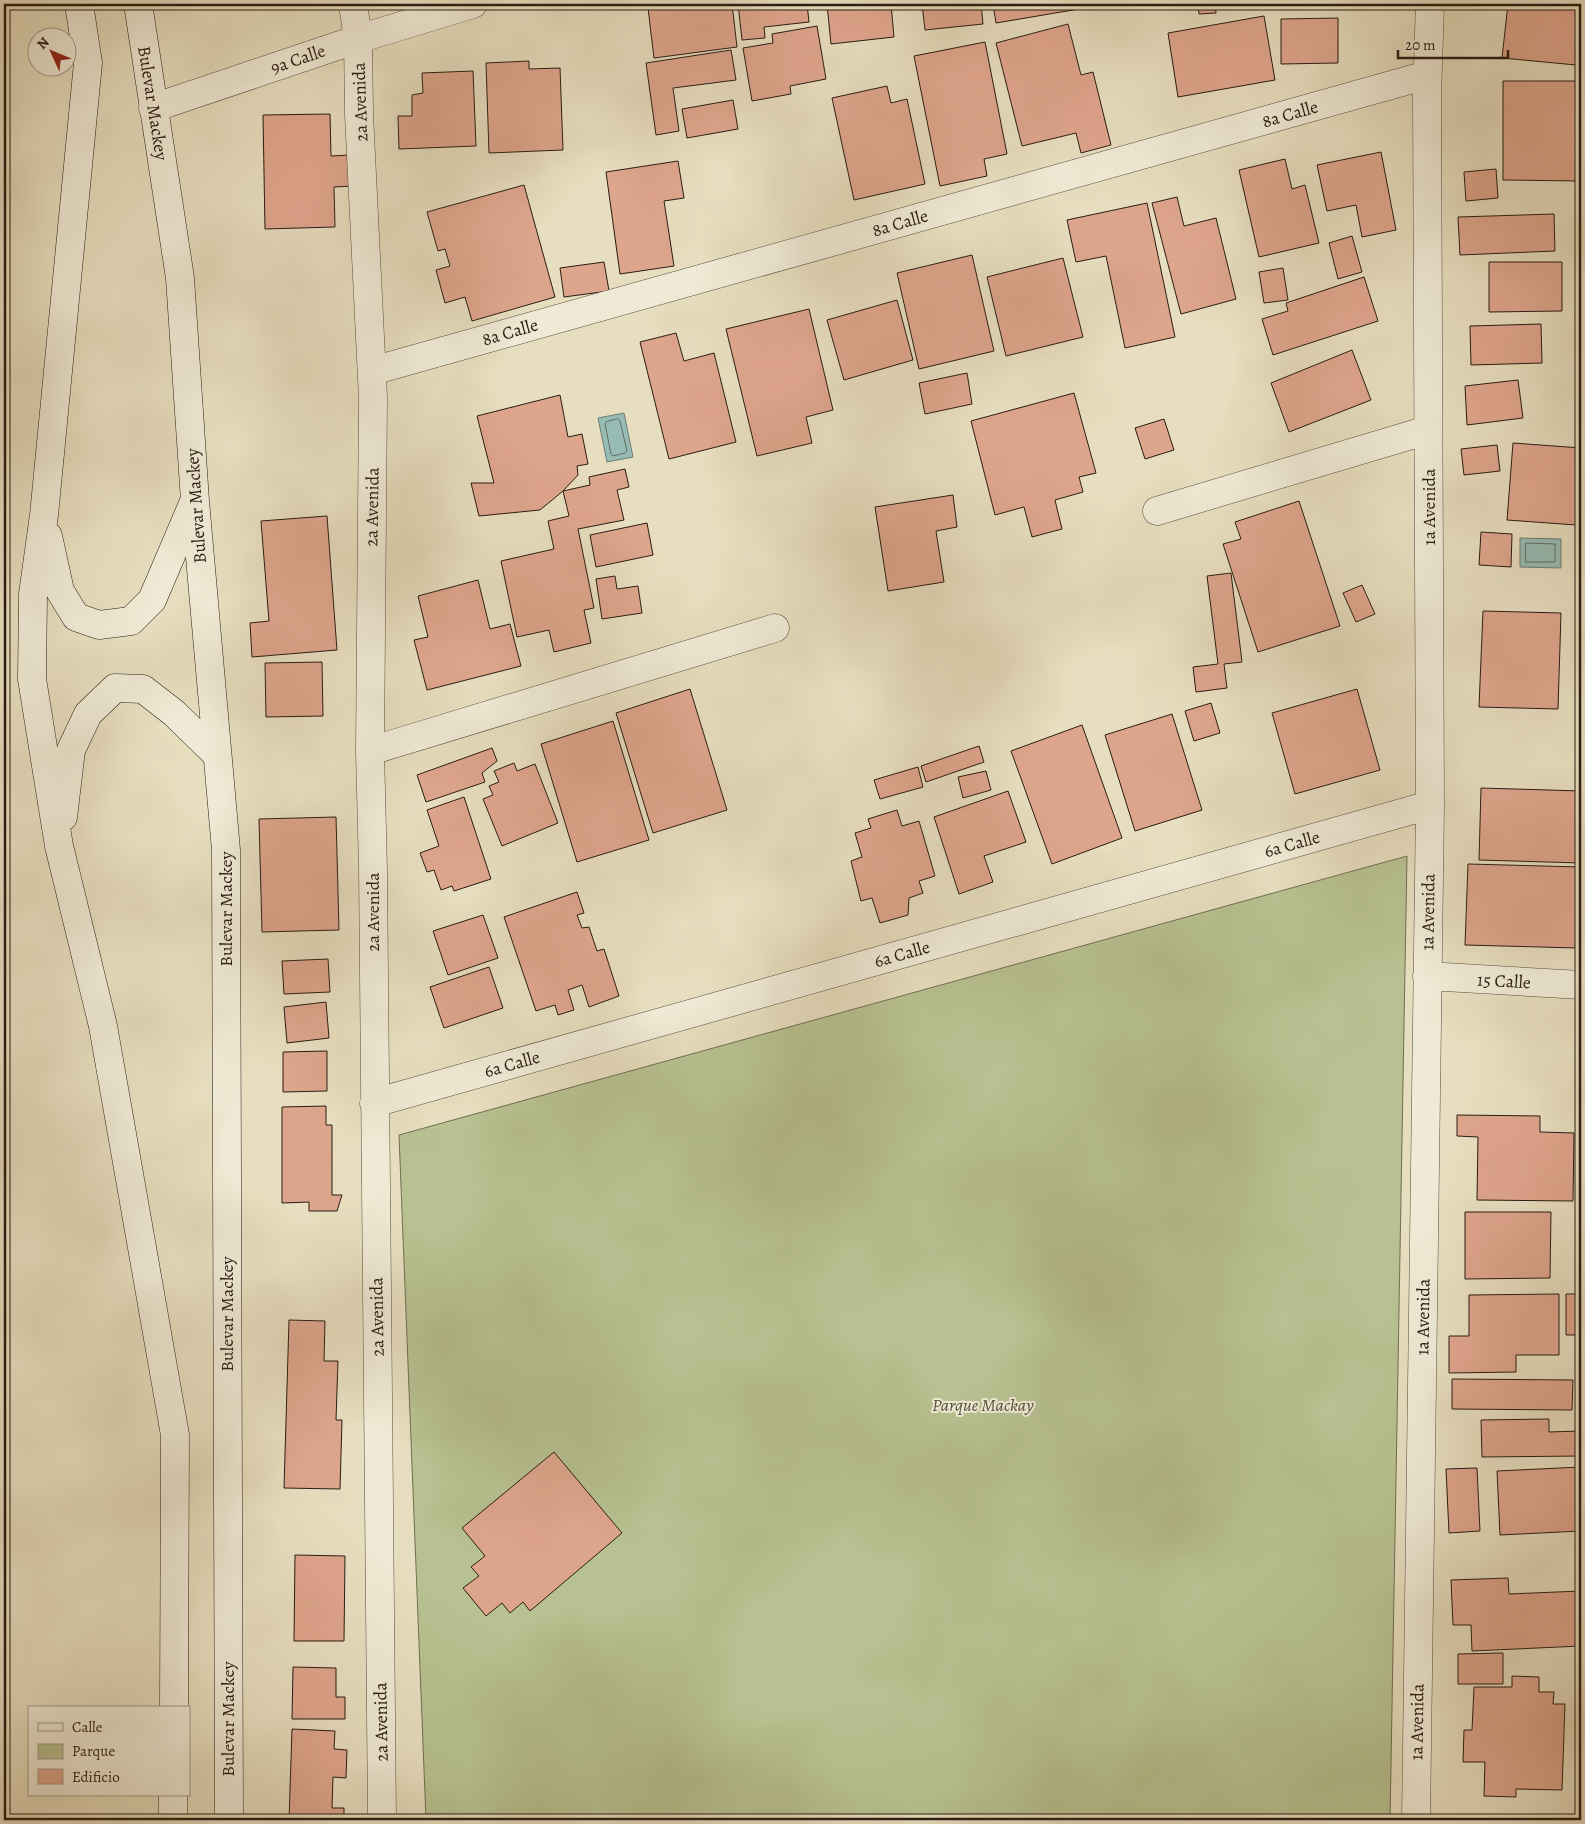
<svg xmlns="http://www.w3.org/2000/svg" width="1585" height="1824" font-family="Alegreya,serif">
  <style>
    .green { fill: #b7c191; stroke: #706e52 }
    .water { fill: #97bcb4; stroke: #6b7c74 }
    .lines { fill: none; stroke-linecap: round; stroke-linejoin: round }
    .shore { stroke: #606c64; stroke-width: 1 }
    .building { fill: #dea58d; stroke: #291c13 }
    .minor-casing { stroke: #584c3e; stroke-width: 29 }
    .secondary-casing { stroke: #291c13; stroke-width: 29 }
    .minor { stroke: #efead5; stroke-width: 28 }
    .secondary { stroke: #efead5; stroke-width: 28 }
    .labels { text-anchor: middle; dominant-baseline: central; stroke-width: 4; stroke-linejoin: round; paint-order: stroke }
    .street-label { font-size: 18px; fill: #291c13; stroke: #efead5 }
    .park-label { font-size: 18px; font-style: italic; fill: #544e39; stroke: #efead5 }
  </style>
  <rect width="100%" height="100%" fill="#e7debf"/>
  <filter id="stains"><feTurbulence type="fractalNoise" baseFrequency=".004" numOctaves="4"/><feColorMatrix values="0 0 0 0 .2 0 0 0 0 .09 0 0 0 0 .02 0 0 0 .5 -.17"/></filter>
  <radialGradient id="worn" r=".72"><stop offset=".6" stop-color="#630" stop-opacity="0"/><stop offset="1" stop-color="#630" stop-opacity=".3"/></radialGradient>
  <!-- green -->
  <path class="green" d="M1407,856L1390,1820H426L399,1135Z"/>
  <!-- water -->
  <path class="water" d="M624,413L633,457L607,462L598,418Z
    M1520,538L1561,539V568L1520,567Z"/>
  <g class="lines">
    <!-- shore -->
    <path class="shore" d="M618,419L620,421L627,451L625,453L613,456L611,454L605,424L606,422Z
      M1526,543L1555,544V562H1526Z"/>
  </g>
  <!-- building -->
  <path class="building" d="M682,4H732L737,47L654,58L648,8Z
    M738,4H807L809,22L764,27L765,38L742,40Z
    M827,4H891L894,37L831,44Z
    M922,4H981L983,24L925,30Z
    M993,4H1084L1085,8L996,23Z
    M1198,4H1215L1216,13L1199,14Z
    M1282,4H1363V7L1282,9Z
    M1508,4H1581L1576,65L1502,58Z
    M1264,16L1275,80L1178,97L1168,33Z
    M1338,18V63L1281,64V19Z
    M1068,24L1081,75L1093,72L1111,145L1081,153L1076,133L1022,146L996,43Z
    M817,26L826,79L790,86L791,94L752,101L743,48L773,43L772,34Z
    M985,42L1007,154L984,159L987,176L940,186L914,56Z
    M731,50L736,80L673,88L679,131L656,135L646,63Z
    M529,61V69L560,68L563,150L489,153L486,63Z
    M473,71L476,146L399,149L398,116H412V95L423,93L422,73Z
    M1503,81H1580V181L1503,180Z
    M887,86L891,103L907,99L925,184L854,200L832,98Z
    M733,100L738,129L687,138L682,109Z
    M330,114L331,156L351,155L352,186L334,187L335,227L265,229L263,115Z
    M1381,152L1396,230L1362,237L1356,205L1327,211L1317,165Z
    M1285,159L1292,189L1305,185L1319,243L1259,257L1239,170Z
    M678,161L684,198L664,201L674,266L620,274L606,172Z
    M1496,169L1498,198L1466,201L1464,172Z
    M524,185L555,297L472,321L465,297L445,303L436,270L450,266L445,249L438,251L427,212Z
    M1177,197L1184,226L1216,218L1236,299L1181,314L1152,203Z
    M1147,203L1175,337L1125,348L1106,256L1076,262L1067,220Z
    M1554,214L1555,251L1460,255L1458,217Z
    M1352,236L1362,272L1338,279L1329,243Z
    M972,255L994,351L919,369L897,273Z
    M1063,258L1083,337L1006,356L987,277Z
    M604,262L609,291L564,297L560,268Z
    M1489,262H1562V311L1489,312Z
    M1283,268L1288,300L1264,303L1259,272Z
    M1364,277L1378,321L1273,355L1262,319L1288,311L1286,303Z
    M897,300L913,360L844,380L827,320Z
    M809,309L833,410L806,417L812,443L757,456L726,329Z
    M1541,324L1542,363L1471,365L1470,326Z
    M676,333L684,361L714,353L736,442L669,459L640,342Z
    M1352,350L1371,400L1289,432L1271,383Z
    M967,373L972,404L925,414L919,383Z
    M1518,380L1523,418L1467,425L1465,386Z
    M1074,393L1096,473L1079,477L1083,492L1055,500L1062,529L1032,537L1024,507L995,515L971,421Z
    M560,395L568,437L582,434L588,464L577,466L578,475L563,491L540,510L479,516L471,483H494L477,416Z
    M1164,419L1174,450L1145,459L1135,428Z
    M1513,443L1581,448L1576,525L1507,520Z
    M1497,445L1500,471L1464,475L1461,449Z
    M625,469L629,487L617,490L624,520L578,529L594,608L584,610L591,643L554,652L549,630L517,637L501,561L554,549L548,521L569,516L563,491L590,485L589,477Z
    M953,495L957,527L936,531L944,582L888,591L875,507Z
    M1299,501L1340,626L1258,652L1223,544L1241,539L1235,522Z
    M327,516L337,650L252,657L250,623L269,621L261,521Z
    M647,523L653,555L596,567L590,535Z
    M1481,532L1512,534L1511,567L1479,565Z
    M1231,573L1242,662L1224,664L1227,688L1196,692L1193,667L1218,664L1207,576Z
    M615,576L617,589L638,586L642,613L602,619L596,579Z
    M478,580L490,629L510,624L521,666L427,690L414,640L428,637L418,596Z
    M1362,585L1375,614L1356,622L1343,593Z
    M1483,611L1561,613L1558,709L1479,707Z
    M322,662L323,716L266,717L265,663Z
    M690,689L727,810L653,833L616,713Z
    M1357,689L1380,770L1295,794L1272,713Z
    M1211,703L1220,733L1194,741L1185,711Z
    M1172,714L1202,810L1135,831L1105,735Z
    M613,721L649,840L577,862L541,744Z
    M1082,725L1122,838L1052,864L1011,751Z
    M979,746L984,762L926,782L921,766Z
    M492,748L497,761L482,773L485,782L426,802L417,775Z
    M514,763L517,771L535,764L558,823L502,846L483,799L493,795L489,786L499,782L494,771Z
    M918,767L923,787L880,799L874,780Z
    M986,771L991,790L963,798L958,777Z
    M1481,788L1581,791V863L1479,860Z
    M1008,791L1026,842L984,856L993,882L959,894L934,817Z
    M464,797L491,879L454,891L452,886L441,890L434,870L427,872L420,853L439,846L427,810Z
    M897,810L902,826L919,821L935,876L919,881L923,893L909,898L908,915L880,923L872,898L861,901L851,861L862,857L855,833L871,828L868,819Z
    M336,817L339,930L262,932L259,819Z
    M1468,864L1580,867L1577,948L1465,945Z
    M577,892L584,913L577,915L582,928L589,927L597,951L604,949L619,996L589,1007L582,985L568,990L574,1010L558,1015L555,1005L536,1011L504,917Z
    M483,915L498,958L448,975L433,931Z
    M328,959L330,992L284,994L282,961Z
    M489,967L503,1008L444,1028L430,987Z
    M326,1002L329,1038L287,1043L284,1007Z
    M327,1051V1091L283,1092V1052Z
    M326,1106V1125H332V1195H342L337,1211H309V1202L282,1203V1107Z
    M1457,1115L1540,1116V1132L1574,1133L1573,1201L1477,1200L1478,1137L1457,1136Z
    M1465,1212H1551L1550,1278L1465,1279Z
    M1559,1294V1355H1516V1372L1449,1373V1336H1469V1295Z
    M1566,1294H1581V1335H1566Z
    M289,1320L325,1321L324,1361H338L336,1420H342L340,1489L284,1488Z
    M1452,1379L1573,1380L1572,1410L1452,1409Z
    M1549,1419V1432L1581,1431V1456L1482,1457L1481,1420Z
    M554,1452L622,1533L530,1611L523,1602L510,1613L502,1603L486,1616L463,1588L479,1576L471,1567L485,1556L462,1528Z
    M1581,1467V1531L1500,1535L1497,1471Z
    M1477,1468L1480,1531L1449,1533L1446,1469Z
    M295,1555L345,1556L344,1641H294Z
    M1508,1578L1509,1594L1581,1591V1646L1472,1651L1471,1625H1453L1451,1580Z
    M1503,1653V1684H1458V1654Z
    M293,1667L336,1668V1697H345V1719H292Z
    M1512,1676L1539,1677V1692H1554L1553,1704H1565L1562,1790L1516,1789V1797L1484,1796L1485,1762H1463L1464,1730H1472L1474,1687H1512Z
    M292,1729L335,1731L334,1749L347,1750L346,1778L333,1777L332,1808H344V1820H289Z
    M1581,1817V1820H1545Z"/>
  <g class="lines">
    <defs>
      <path id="minor" d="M353,4L358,39L359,114L373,398L370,751L373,869L382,1820
        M153,108L358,39L473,4
        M372,371L1427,75
        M1157,511L1428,430
        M370,751L775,628
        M1427,976L1581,985
        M374,1103L1430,805
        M1416,1820L1430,805L1427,95L1430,4"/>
      <path id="secondary" d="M79,4L88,63L44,515L33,594L32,679L59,846L103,1026L175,1435L174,1708
        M138,4L180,278L195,501L226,850L229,1820
        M48,536L60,591L76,617L99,625L131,621L152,600L193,504
        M63,817L71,750L88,714L115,688L143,689L174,713L217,755
        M173,1820V1795"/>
    </defs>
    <!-- minor casing -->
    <use href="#minor" class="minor-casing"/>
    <!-- secondary casing -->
    <use href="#secondary" class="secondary-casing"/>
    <!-- minor -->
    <use href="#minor" class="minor"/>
    <!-- secondary -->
    <use href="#secondary" class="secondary"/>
  </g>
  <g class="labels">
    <!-- street labels -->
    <g class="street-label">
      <text transform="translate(298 59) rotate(-19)">9a Calle</text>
      <text transform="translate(360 102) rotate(-92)">2a Avenida</text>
      <text transform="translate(153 103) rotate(81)">Bulevar Mackey</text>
      <text transform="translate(1290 114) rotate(-16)">8a Calle</text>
      <text transform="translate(900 223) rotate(-16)">8a Calle</text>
      <text transform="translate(510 332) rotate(-16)">8a Calle</text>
      <text transform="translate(196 506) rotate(-94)">Bulevar Mackey</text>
      <text transform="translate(372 507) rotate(-89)">2a Avenida</text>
      <text transform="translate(1429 507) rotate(-90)">1a Avenida</text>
      <text transform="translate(1292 844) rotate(-16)">6a Calle</text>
      <text transform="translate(226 909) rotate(-90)">Bulevar Mackey</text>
      <text transform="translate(373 912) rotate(-90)">2a Avenida</text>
      <text transform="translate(1428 912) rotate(-89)">1a Avenida</text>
      <text transform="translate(902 954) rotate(-16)">6a Calle</text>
      <text transform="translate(1504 981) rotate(3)">15 Calle</text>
      <text transform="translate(512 1064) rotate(-16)">6a Calle</text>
      <text transform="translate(227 1314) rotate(-90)">Bulevar Mackey</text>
      <text transform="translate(377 1317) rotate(-91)">2a Avenida</text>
      <text transform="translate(1423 1317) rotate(-89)">1a Avenida</text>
      <text transform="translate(228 1719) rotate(-90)">Bulevar Mackey</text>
      <text transform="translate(381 1722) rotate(-91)">2a Avenida</text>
      <text transform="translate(1417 1722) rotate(-89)">1a Avenida</text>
    </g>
    <!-- park labels -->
    <g class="park-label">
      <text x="983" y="1405">Parque Mackay</text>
    </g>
  </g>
  <!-- margin -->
  <rect width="1585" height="1824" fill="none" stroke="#e7debf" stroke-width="20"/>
  <rect x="5" y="5" width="1575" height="1814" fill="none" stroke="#291c13" stroke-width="2.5"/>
  <rect x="10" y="10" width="1565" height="1804" fill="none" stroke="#291c13"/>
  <!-- legend -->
  <rect x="28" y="1706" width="162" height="90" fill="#efead5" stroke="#a09887"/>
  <rect x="38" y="1723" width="25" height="8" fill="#efead5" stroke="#a09887"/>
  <text x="72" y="1732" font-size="15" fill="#291c13">Calle</text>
  <rect x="38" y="1744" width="25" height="15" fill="#b7c191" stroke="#a09887"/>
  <text x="72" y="1756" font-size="15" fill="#291c13">Parque</text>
  <rect x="38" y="1769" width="25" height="15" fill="#dea58d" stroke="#a09887"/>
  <text x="72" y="1782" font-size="15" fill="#291c13">Edificio</text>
  <!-- north arrow -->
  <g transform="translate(52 52) rotate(314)"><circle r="24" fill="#efead5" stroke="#a09887"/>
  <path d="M0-4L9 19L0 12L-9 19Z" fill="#8f2418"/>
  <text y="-8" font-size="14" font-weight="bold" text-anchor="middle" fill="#291c13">N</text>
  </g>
  <!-- scale -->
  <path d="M1398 50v8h110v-8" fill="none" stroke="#291c13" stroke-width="2.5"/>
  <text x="1405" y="50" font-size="15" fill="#291c13" stroke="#efead5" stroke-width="4" paint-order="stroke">20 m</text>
  <rect width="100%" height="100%" filter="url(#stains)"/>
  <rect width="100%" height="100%" fill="url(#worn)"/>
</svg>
